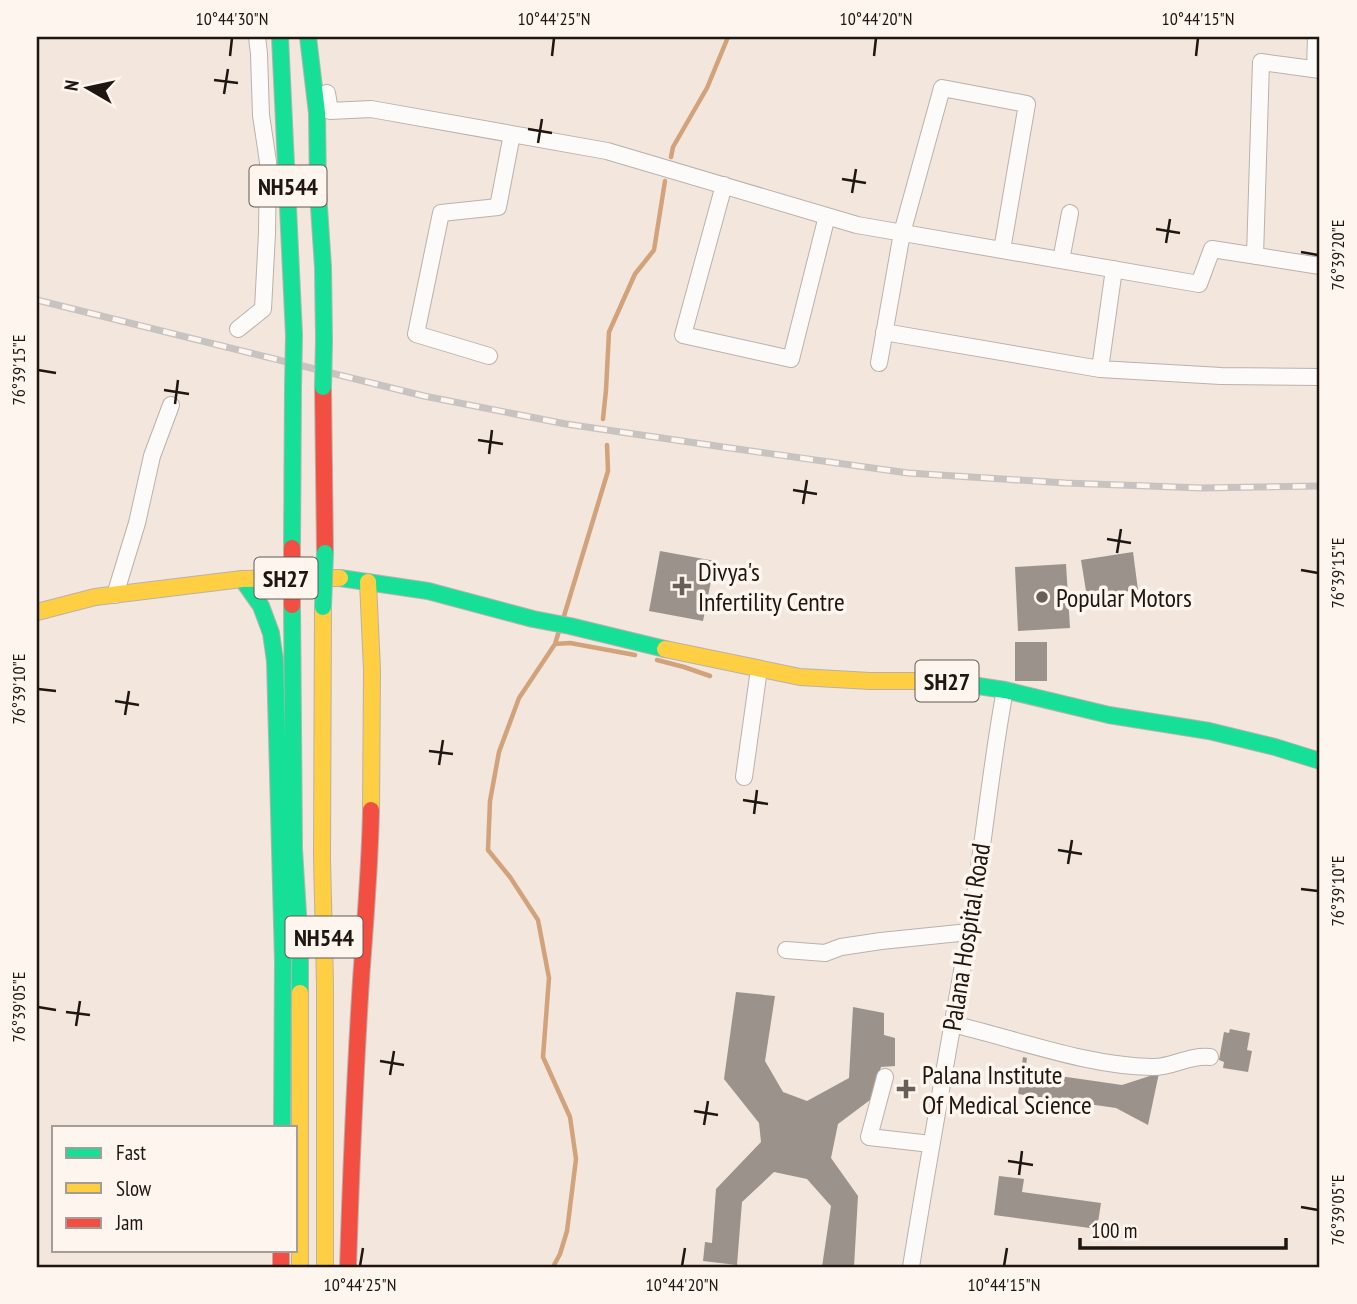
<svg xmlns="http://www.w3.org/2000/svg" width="1357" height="1304" font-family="'PT Sans Narrow',sans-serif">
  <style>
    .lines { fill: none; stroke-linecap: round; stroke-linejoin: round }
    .stream { stroke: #d2a27b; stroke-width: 4.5 }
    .building { fill: #9b928c }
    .street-casing { stroke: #bab1aa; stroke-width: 18 }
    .fast-casing { stroke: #bab1aa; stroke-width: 18 }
    .slow-casing { stroke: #bab1aa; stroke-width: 18 }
    .jam-casing { stroke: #bab1aa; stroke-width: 18 }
    .street { stroke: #fdfbfa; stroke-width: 16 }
    .fast { stroke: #16e098; stroke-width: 16 }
    .slow { stroke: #ffcf43; stroke-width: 16 }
    .jam { stroke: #f24e42; stroke-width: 16 }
    .rail-casing { stroke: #c7c3c1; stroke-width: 7 }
    .rail { stroke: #fef5ee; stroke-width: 4.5; stroke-dasharray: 13; stroke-linecap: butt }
    .fast-bridge-casing { stroke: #bab1aa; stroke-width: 18; stroke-linecap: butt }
    .jam-bridge-casing { stroke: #bab1aa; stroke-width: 18; stroke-linecap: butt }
    .fast-bridge { stroke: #16e098; stroke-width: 16 }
    .jam-bridge { stroke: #f24e42; stroke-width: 16 }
    .ticks { fill: none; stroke: #1e1611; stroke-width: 2.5 }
    .poi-dot { fill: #685f58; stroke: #fef5ee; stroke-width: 2.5 }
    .labels { text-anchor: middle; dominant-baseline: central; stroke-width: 7; stroke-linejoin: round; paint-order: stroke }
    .shield { fill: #fef5ee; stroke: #615953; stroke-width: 2 }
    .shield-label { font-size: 24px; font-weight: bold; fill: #1e1611 }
    .poi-label { font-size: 26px; fill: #1e1611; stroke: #fef5ee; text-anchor: start }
    .street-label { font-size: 26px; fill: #1e1611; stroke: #fef5ee }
    .neatline { fill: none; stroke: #1e1611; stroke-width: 2.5 }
    .ticks-label { font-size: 18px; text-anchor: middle; fill: #1e1611 }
  </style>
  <rect width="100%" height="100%" fill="#f2e6dd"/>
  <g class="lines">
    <!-- stream -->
    <path class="stream" d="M671,157L673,147L707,88L728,37
      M603,419L606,390L609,332L635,274L654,250L665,181
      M564,616L608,471L607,445
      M555,644L570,643L635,655
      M657,660L684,667L710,676
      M553,1267L560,1254L567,1231L576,1159L570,1117L543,1057L549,978L538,920L510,877L488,850L490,801L499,752L519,698L555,644L559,631"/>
  </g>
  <!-- building -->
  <path class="building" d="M660,551L715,561L703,621L649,611Z
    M1133,552L1138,590L1087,597L1081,560Z
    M1066,564L1070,628L1018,631L1015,567Z
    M1015,642H1047V681H1015Z
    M736,992L775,996L765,1061L783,1092L807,1101L849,1078L853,1007L884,1013V1035L895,1038V1066L881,1067L870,1100L838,1124L831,1158L858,1196L854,1267H822L831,1206L807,1179L774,1172L742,1202L737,1265L703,1261L705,1242L712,1243L716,1189L761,1142L759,1123L724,1079Z
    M1230,1029L1250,1033L1247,1050L1252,1051L1248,1072L1223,1068L1224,1062L1219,1060L1224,1032L1229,1033Z
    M1023,1057L1027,1058L1025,1071L1122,1085L1159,1073L1148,1125L1116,1108L1018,1094Z
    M999,1176L1024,1179L1022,1192L1101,1203L1097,1229L994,1215Z"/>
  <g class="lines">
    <defs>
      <path id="street" d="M1315,69L1316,37
        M327,93L330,111L371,109L607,151L857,225L1199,284L1212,249L1320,266
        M724,185L683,335L791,359L827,216
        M1255,256L1261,62L1320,70
        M1061,260L1070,213
        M238,329L263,309L267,233L268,162L261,115L259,54L257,37
        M884,332L1100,369L1221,376L1320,377
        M489,356L416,334L441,213L498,207L512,134
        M879,363L902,233L942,88L1027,104L1002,250
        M1100,369L1114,269
        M115,595L137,523L152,456L171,405
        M744,777L759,669
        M786,950L825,953L841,947L881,941L969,932
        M952,1024C1016,1039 1087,1066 1152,1067C1172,1068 1187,1055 1210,1057
        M885,1077L869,1137L931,1144
        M911,1267C929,1155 949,1044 969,932C983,852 990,770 1005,690"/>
      <path id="fast" d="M280,37L294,335
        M308,37L317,113L318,192L323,267L324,340
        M292,548L293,387
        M340,578L428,591L533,619L570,626L665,649
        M242,579L261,606L271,633L275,661L283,961L282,1127
        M292,605L294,849L300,946V993
        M945,681L1005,690L1109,715L1209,731L1275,747L1320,761"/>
      <path id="slow" d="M368,582L372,670L371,810
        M323,607L322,858L325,984V1267
        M37,612L95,597L242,579L340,578
        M665,649L800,677L870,681H945
        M300,993V1267"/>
      <path id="jam" d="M323,387L325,553
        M281,1250V1267
        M348,1267C351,1171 355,1076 361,980C365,923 370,867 371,810"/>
    </defs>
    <!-- street casing -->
    <use href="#street" class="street-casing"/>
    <!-- fast casing -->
    <use href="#fast" class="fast-casing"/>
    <!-- slow casing -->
    <use href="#slow" class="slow-casing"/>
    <!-- jam casing -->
    <use href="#jam" class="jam-casing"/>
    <!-- street -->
    <use href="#street" class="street"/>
    <!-- fast -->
    <use href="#fast" class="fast"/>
    <!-- slow -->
    <use href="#slow" class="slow"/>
    <!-- jam -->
    <use href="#jam" class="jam"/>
    <defs>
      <path id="rail" d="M37,300L424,396L566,424L730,448L908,473L1066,483L1202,488L1320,486"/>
    </defs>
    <!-- rail casing -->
    <use href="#rail" class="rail-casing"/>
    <!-- rail -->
    <use href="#rail" class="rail"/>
    <defs>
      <path id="fast-bridge" d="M293,387L294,335
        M323,387L324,340
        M323,607L325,553"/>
      <path id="jam-bridge" d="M292,548V605"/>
    </defs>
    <!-- fast-bridge casing -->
    <use href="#fast-bridge" class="fast-bridge-casing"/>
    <!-- jam-bridge casing -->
    <use href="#jam-bridge" class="jam-bridge-casing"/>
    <!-- fast-bridge -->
    <use href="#fast-bridge" class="fast-bridge"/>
    <!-- jam-bridge -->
    <use href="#jam-bridge" class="jam-bridge"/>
  </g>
  <!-- ticks -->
  <path class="ticks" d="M230,56L232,38M552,56L554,38M874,56L876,38M1196,56L1198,38M214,80L238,83M224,94L228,69M528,129L552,133M538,143L542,119M842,179L866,183M852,193L856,169M1156,229L1180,233M1166,243L1170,219M1301,252L1318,255M38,370L56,373M164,390L189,394M175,404L178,380M478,440L503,444M489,454L492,430M793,490L817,494M803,504L807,480M1107,539L1131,543M1117,553L1121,529M1301,570L1318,573M38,689L56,691M115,701L139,705M125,715L129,691M429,751L453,754M439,765L443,740M743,800L768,804M754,814L757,790M1058,850L1082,854M1068,864L1072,840M1301,889L1318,891M38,1007L56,1010M66,1012L90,1015M76,1026L80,1001M380,1061L404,1065M390,1075L394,1051M694,1111L718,1115M704,1125L708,1101M1008,1161L1033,1165M1019,1175L1022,1151M1301,1207L1318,1210M360,1266L363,1248M682,1266L685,1248M1004,1266L1007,1248"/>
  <!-- markers -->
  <g class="poi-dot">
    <path d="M678.5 575.5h7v7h7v7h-7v7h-7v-7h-7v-7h7z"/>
    <circle cx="1042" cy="597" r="7"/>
    <path d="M902.5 1078.5h7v7h7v7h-7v7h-7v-7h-7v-7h7z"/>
  </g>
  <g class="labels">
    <!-- shield labels -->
    <g class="shield">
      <rect x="249.5" y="165.5" width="77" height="41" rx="5"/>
      <rect x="254.5" y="557.5" width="63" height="41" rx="5"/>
      <rect x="915.5" y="660.5" width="63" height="41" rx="5"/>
      <rect x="285.5" y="916.5" width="77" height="41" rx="5"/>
    </g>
    <g class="shield-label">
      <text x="288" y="186">NH544</text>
      <text x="286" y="578">SH27</text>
      <text x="947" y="681">SH27</text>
      <text x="324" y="937">NH544</text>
    </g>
    <!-- poi labels -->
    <g class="poi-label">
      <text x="698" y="571">Divya's<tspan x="698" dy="30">Infertility Centre</tspan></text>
      <text x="1056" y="597">Popular Motors</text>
      <text x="922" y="1074">Palana Institute<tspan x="922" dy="30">Of Medical Science</tspan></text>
    </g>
    <!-- street labels -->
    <g class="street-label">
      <text transform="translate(966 937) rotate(-81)">Palana Hospital Road</text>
    </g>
  </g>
  <!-- border -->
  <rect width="1357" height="1304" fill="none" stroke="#fef5ee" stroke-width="77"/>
  <!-- legend -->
  <rect x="52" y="1126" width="245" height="126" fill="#fef5ee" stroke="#a49c96" stroke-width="2"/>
  <rect x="66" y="1148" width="35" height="10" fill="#16e098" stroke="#a49c96" stroke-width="2"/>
  <text x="116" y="1160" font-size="21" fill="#1e1611">Fast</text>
  <rect x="66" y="1183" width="35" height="10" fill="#ffcf43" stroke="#a49c96" stroke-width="2"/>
  <text x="116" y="1196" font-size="21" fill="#1e1611">Slow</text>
  <rect x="66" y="1218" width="35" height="10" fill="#f24e42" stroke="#a49c96" stroke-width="2"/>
  <text x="116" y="1230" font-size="21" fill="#1e1611">Jam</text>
  <!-- north arrow -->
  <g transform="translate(88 88) rotate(279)" stroke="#fef5ee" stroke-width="5" paint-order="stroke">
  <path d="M0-5L12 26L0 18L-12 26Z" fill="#1e1611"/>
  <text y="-10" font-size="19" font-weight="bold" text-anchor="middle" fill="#1e1611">N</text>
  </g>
  <!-- scale -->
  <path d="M1080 1238v10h206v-10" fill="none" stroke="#1e1611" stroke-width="3.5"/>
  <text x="1091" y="1238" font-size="21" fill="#1e1611" stroke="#fef5ee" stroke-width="5" paint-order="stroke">100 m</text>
  <rect x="38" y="38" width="1280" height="1228" class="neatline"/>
  <g class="ticks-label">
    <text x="232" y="25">10°44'30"N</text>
    <text x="554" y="25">10°44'25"N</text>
    <text x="876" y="25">10°44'20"N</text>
    <text x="1198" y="25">10°44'15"N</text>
    <text transform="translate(1338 255) rotate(-90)" y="6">76°39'20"E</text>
    <text transform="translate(19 370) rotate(-90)" y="6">76°39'15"E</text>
    <text transform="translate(1338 573) rotate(-90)" y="6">76°39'15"E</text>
    <text transform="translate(19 689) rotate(-90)" y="6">76°39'10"E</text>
    <text transform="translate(1338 891) rotate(-90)" y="6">76°39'10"E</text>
    <text transform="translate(19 1007) rotate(-90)" y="6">76°39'05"E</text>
    <text transform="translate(1338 1210) rotate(-90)" y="6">76°39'05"E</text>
    <text x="360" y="1291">10°44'25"N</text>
    <text x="682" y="1291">10°44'20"N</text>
    <text x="1004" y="1291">10°44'15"N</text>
  </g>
</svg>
